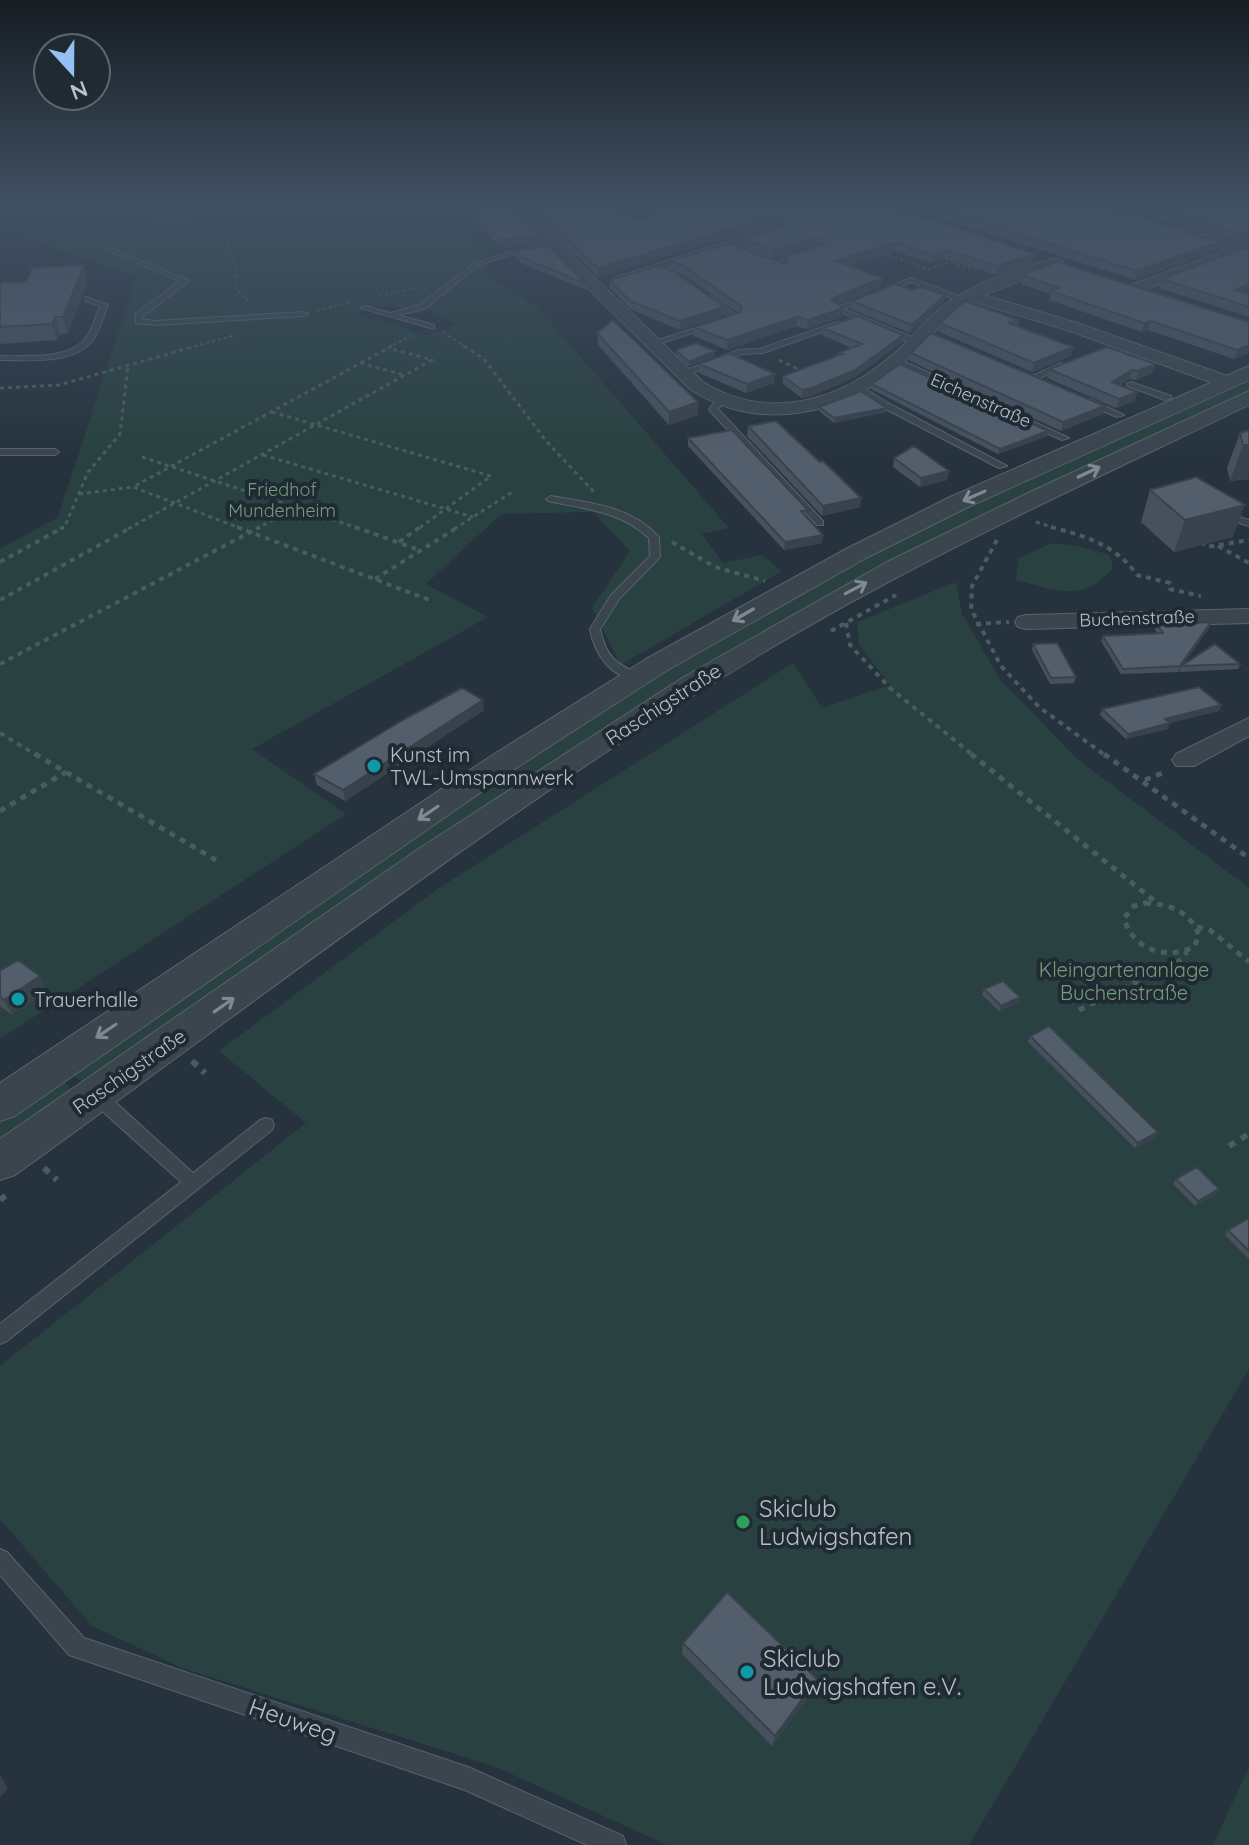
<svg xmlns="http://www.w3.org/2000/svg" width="1249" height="1845" font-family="Quicksand,sans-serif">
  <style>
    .green { fill: #294140; fill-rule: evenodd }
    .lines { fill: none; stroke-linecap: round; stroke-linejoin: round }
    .service-casing { stroke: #58636c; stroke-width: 2 }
    .minor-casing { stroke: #58636c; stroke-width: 2 }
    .tertiary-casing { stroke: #58636c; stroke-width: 2 }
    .path-far4 { stroke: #485d5e; stroke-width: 2; stroke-dasharray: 3 3; stroke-linecap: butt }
    .path-far3 { stroke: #485d5e; stroke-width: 3; stroke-dasharray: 4 4; stroke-linecap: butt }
    .path-far2 { stroke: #485d5e; stroke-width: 4; stroke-dasharray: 5 5; stroke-linecap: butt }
    .path-far1 { stroke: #485d5e; stroke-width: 5; stroke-dasharray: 6 6; stroke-linecap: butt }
    .path { stroke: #485d5e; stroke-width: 6; stroke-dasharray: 7 7; stroke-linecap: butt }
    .service { fill: #3a454e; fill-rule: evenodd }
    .minor { fill: #3a454e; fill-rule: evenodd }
    .tertiary { fill: #3a454e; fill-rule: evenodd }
    .wall { fill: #47515d }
    .shaded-wall { fill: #39424c }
    .building { fill: #525e6c; stroke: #39424c; stroke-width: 2 }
    .oneway { stroke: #7f8992 }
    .culture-dot { fill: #0f9aa8; stroke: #1f2a33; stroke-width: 3 }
    .leisure-dot { fill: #2e9e5b; stroke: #1f2a33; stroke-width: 3 }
    .labels { text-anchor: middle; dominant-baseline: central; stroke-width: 8; stroke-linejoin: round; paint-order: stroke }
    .far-street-label { font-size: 18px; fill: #b7c0c9; stroke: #1f2a33 }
    .far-park-label { font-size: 18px; fill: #769d7b; stroke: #1f2a33 }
    .street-label { font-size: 20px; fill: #b7c0c9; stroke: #1f2a33 }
    .poi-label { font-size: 20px; fill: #b7c0c9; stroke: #1f2a33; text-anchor: start }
    .park-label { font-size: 20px; fill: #769d7b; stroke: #1f2a33 }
    .near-poi-label { font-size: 24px; fill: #b7c0c9; stroke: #1f2a33; text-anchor: start }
    .near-street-label { font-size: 24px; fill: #b7c0c9; stroke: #1f2a33 }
  </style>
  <rect width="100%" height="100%" fill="#26333e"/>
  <!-- green -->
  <path class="green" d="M29,203H326L356,214L387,203H457L454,218L489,254L485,273L539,309L729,528L702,534L723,563L762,555L782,571L621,665L592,608L630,551L593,512L501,514L426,584L488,617L252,749L346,814L0,1039V549L58,517L137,276L0,229V210ZM377,306C405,308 435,306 456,325L427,335L356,314Z
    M1249,372V397L990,519L692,684L96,1095L59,1062L812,576Z
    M1052,543L1078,546L1110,555L1113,568C1083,604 1055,590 1016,580L1019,558Z
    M956,582L962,614L1000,679L1077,759L1249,888V1369L969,1845H667L496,1767L182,1668L92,1626L0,1519V1366L306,1123L219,1051L439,888L793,663L822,708L890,685L859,645L857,622Z
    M61,1075L73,1095L0,1146V1117Z
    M1249,1767V1845H1213Z"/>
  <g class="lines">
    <defs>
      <path id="service" d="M108,248H112L189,281L142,317V319L155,321L304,312L308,314L304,316L155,325L136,323L135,314L180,281L108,250Z
        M532,248L534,251L511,255L477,266L425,309L398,315L434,325V329L361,308L365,306L390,313L419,305L473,264L508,252Z
        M806,251L808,254L772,266L769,264Z
        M911,278L969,300L962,302L911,282L843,309L917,339V343H911L833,309Z
        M705,296H711L740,318L652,346V342L730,317L705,300Z
        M86,297L108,305C103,317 100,330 92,341C73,365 27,360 0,360V356C26,355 71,361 87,336C93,328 96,316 100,306L86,301Z
        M837,322L844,324L763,353L742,354L686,375L679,373L738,350L759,349Z
        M893,359H899L1069,438L1062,440L893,363Z
        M1061,363L1068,365L1035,380L1028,378Z
        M1131,382L1171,396L1172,398L1165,400L1128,386L1127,384Z
        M859,385L888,403L1007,466L999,468L882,407L856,389L855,387Z
        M1084,399H1090L1124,415L1117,417L1084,403Z
        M717,400L724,402L718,409L823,521V525H817L710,411L709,409Z
        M0,449H55L59,452L55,455H0Z
        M551,496C590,503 631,506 659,537L660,557L619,599L600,629C606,657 615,663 640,675V679C612,681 594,653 590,629L611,595L650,556L649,538C620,511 585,509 548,501L546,499Z
        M1223,512L1249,520V526L1220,517V513Z
        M96,1089L102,1090L193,1173L260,1120L266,1118L272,1120L274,1125L272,1130L7,1341L0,1344V1324L181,1182L90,1100L88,1095L90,1090Z
        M0,1549L7,1552L84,1638L468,1767L623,1836L626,1845H587L465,1790L69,1655L0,1575Z"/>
      <path id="minor" d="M502,203H517L703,382C768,422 839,402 895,353C912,338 925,319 943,306C975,282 1018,268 1056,258L1063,262L1061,265L984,295L1080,324L1233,378L1236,382L1227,387L1221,386L1070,331L972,301C944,316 928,342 904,362C844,415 761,434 691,390Z
        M604,203H626L599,210L597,207Z
        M776,226L783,230L781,233L626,281H616L614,278Z
        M1182,228L1239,245L1249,243V256L1240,254L1141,291H1131V285L1226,250L1177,235V229Z
        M1249,609V623L1026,629L1018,627L1015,622L1018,617L1026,615Z
        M1249,718V736L1194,766H1176L1172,760L1176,754Z"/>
      <path id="tertiary" d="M1249,366V380L966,508L866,558L666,671L510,772L15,1116L0,1121V1083L488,758L646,659L848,548L948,498Z
        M1249,391V405C1086,483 921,558 766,651C504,808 263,997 15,1175L0,1180V1139L417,850L682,678L887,562L1028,493Z"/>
    </defs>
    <!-- service casing -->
    <use href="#service" class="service-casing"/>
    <!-- minor casing -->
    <use href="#minor" class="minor-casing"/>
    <!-- tertiary casing -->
    <use href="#tertiary" class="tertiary-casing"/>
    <!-- path-far4 -->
    <path class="path-far4" d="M114,203L225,236L237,272L235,288L250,302
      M883,253L928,269L950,262L978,271
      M379,296L420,287
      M317,311L350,302
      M443,332L467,348
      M189,348L235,335
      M388,348L412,335"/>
    <!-- path-far3 -->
    <path class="path-far3" d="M464,346L484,359L547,442L594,492
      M779,360L806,373
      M360,363L404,375
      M0,388L59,385L196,346
      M272,412L491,476L418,529
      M263,455L473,517
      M142,457L361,529
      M79,494L133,487
      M1036,522L1058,529
      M60,529L65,526L88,472L120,434L128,366
      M128,529L432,360L388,348
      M242,529L133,487L392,346
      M256,529L299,506
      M454,529L514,491"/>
    <!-- path-far2 -->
    <path class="path-far2" d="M237,527L432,601
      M355,527L419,550
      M1051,527C1085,536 1116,545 1137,575L1170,583V589L1201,596
      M997,540L972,586L971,609L1001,666L1039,707L1106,756
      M399,542L420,527
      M672,542L715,567L765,581
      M1201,542L1207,547L1249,540
      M1218,546L1249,563
      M0,562L64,527
      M375,579L458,527
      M0,600L132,527
      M846,623L850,645L890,688L974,756
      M976,624L1009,622
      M831,631L896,595
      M0,664L260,527
      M0,733L38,756"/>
    <!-- path-far1 -->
    <path class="path-far1" d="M35,754L216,860
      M971,754L1157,903
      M1104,754L1249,858
      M1145,780L1165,772
      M0,811L66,772
      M1145,903C1169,904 1190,911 1199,935L1194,947C1165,960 1133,950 1124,918L1134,906Z
      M1197,927L1210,930L1249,962
      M1079,1010L1178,962L1187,952"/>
    <!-- path -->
    <path class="path" d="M192,1061L205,1073
      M1229,1146L1249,1134
      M44,1168L57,1180
      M0,1200L11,1192"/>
    <!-- service -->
    <use href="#service" class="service"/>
    <!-- minor -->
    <use href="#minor" class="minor"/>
    <!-- tertiary -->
    <use href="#tertiary" class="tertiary"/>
  </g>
  <!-- wall -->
  <path class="wall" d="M458,203H506L539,244L500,247Z
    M520,203H603L639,220L648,217L617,203H880L1032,262L996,275L945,259L931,263L895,251L848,266L881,287L839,304L842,317L807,329L796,326L727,350L694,336V327L738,313L682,274L671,270V261L786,264L819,246L817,245L773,259L743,248V239L783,227V225L771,224L598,277Z
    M895,203H1095L1217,250L1135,280Z
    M1109,203H1249V241L1239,242Z
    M1249,249V292L1245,293L1249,294V317L1159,288L1162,279Z
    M516,251L586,284V290L521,263L516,257Z
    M1022,275L1249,322V353L1234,359L1148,330L1142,332L1049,300L1051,294L1021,284Z
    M610,280L724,307L723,316L680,330L630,309L610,288Z
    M88,281L68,333L60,334L57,340L0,344V283Z
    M912,290L943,302L910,333L851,309L852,301Z
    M1019,320L1017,327L1073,347L1071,356L1032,372L939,332L940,323Z
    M823,328L903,335L902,342L854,378L811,396L802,398L783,384V376L838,356V353L852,348L822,335Z
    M597,333L698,402V415L669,425L598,345Z
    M1107,347L1152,373L1136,380L1130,379L1120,385L1135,401L1116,408L1047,378L1049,369Z
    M676,350L715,351V356L689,366L676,354Z
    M911,353L1105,406L1103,414L1061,431L910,361Z
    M699,364L774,383L746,393L699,373Z
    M872,384L1048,431L1047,436L998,454L871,389Z
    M819,407L886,412L834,423L819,411Z
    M748,426L820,462L861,498L860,507L822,516L747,436Z
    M1249,430V479L1230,481L1227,468L1240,433Z
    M688,438L807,518L823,535L822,543L784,550L688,446Z
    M894,458L949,471L947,480L920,487L893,467Z
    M1150,490L1233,537L1174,552L1141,522Z
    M1157,625L1209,628L1182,666L1240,664L1238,669L1179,672L1181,668L1178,672L1121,674L1101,641L1103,636L1158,634L1155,630Z
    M1033,644L1076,677L1074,683L1050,684L1032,650Z
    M1221,705L1219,711L1169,723L1168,729L1126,739L1100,715L1102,709Z
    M484,710L345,801L317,785L314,774Z
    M0,969L40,976L47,991L12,1015L0,1006Z
    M984,989L1020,997L1018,1002L999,1011L982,995Z
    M1030,1036L1158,1132L1156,1138L1135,1148L1028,1042Z
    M1176,1179L1216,1194L1195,1206L1173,1184Z
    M1249,1218V1258H1248L1225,1235L1228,1230Z
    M683,1643L817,1679L813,1690L772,1746L682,1654Z"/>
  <!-- shaded-wall -->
  <path class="shaded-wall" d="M772,216L771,224L598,277V268Z
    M1249,233V241L1239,242L1242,234Z
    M539,236V244L500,247L499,239Z
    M818,237L817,245L773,259L774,250Z
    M896,242L895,251L835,270L836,261Z
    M1219,242L1217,250L1135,280L1137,271Z
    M946,250L945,259L931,263L932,255Z
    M1034,254L1032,262L996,275L998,266Z
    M84,265L88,281L68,333L63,317Z
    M882,278L881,287L830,308L831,299Z
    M1249,284V292L1232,299L1234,290Z
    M945,295L943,302L910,333L912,325Z
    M724,307L723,316L680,330V321Z
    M843,308L842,317L807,329L808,320Z
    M55,317L60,334L57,340L52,324Z
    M797,317L796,326L727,350V340Z
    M1151,321L1148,330L1142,332L1144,323Z
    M903,335L902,342L854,378L811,396L802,398V390Z
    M1249,345V353L1234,359L1237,350Z
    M1073,347L1071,356L1032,372L1034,363Z
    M715,351V356L689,366V362Z
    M1155,364L1152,373L1136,380L1138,371Z
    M1132,370L1130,379L1110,391L1112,382Z
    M775,374L774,383L746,393L747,384Z
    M1137,392L1135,401L1116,408L1119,399Z
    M698,402V415L669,425V412Z
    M1105,406L1103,414L1061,431L1063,422Z
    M887,408L886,412L834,423V418Z
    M1048,431L1047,436L998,454L1000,449Z
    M1243,445H1249V479L1230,481Z
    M949,471L947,480L920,487L921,478Z
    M861,498L860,507L822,516L823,506Z
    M1245,505L1233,537L1174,552L1185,520Z
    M823,535L822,543L784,550L785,542Z
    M1211,622L1209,628L1178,672L1180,666Z
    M483,700L484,710L345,801L343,790Z
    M1221,705L1219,711L1163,725L1165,719Z
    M1170,723L1168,729L1126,739L1128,734Z
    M40,976L47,991L12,1015L4,1000Z
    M1020,997L1018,1002L999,1011L1001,1006Z
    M1158,1132L1156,1138L1135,1148L1138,1143Z
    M1219,1189L1216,1194L1195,1206L1198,1201Z
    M817,1679L813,1690L772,1746L775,1736Z
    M0,1774L8,1789L0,1797Z"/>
  <!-- building -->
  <path class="building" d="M465,203H506L539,236L499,239Z
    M528,203H603L639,220L655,215L653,211L635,203H880L1034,254L998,266L946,250L932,255L896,242L836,261L882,278L831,299L843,308L808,320L797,317L727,340L694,327L741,312L742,307L682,265L671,261L728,244L786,264L788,256L823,244L824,239L818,237L774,250L743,239L784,227V217L772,216L598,268Z
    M921,203H1095L1219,242L1137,271Z
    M1138,203H1249V233L1242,234Z
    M548,246L586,284L521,257L516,251Z
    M1243,249H1249V284L1234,290L1249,294V307L1162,279Z
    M1057,262L1249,322V345L1237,350L1151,321L1144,323L1051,291L1060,288L1022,275Z
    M84,265L63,317H55L52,324L0,327V283L26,282L32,268Z
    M657,266L675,272L724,307L680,321L630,301L610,280Z
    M896,284L912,290L922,287L945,295L912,325L852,301Z
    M965,301L1019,320L1009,323L1073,347L1034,363L940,323Z
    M858,316L903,335L855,370L812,388L802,390L783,376L842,354L838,353L862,344L823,328Z
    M613,320L698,402L669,412L597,333Z
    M931,333L1105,406L1063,422L911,353Z
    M696,343L715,351L689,362L676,350Z
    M1107,347L1155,364L1138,371L1132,370L1112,382L1137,392L1119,399L1049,369Z
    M729,353L775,374L747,384L699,364Z
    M900,364L1048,431L1000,449L872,384Z
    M861,391L887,408L834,418L819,407Z
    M776,421L820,462L823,461L861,498L823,506L748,426Z
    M732,430L808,510L801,511L823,535L785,542L688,438Z
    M1249,430V445H1243L1240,433Z
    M914,446L949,471L921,478L894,458Z
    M1196,477L1245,505L1185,520L1150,490Z
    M1211,622L1180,666L1123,669L1103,636L1163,633L1157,625Z
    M1057,643L1076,677L1051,678L1033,644Z
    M1215,644L1240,664L1181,666Z
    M1199,687L1221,705L1165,719L1170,723L1128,734L1102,709Z
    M462,688L483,700L343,790L314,774L401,721Z
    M18,960L40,976L4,1000L0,996V969L1,970Z
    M1003,981L1020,997L1001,1006L984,989Z
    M1049,1026L1158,1132L1138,1143L1030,1036Z
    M1197,1167L1219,1189L1198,1201L1176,1179Z
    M1249,1218V1251L1228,1230Z
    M727,1592L817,1679L775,1736L683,1643Z"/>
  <!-- one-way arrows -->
  <defs><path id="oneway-shaft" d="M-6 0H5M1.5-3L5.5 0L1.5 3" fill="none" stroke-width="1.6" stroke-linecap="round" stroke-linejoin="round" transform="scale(2)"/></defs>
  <g class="oneway">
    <use href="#oneway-shaft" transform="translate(1089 472) rotate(-25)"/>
    <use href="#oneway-shaft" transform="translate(974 496) rotate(156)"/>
    <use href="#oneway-shaft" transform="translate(856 588) rotate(-28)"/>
    <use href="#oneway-shaft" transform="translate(743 615) rotate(150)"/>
    <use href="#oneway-shaft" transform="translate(428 813) rotate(146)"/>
    <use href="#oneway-shaft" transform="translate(224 1005) rotate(-35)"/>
    <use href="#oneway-shaft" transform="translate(106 1031) rotate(146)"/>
  </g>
  <!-- sky -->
  <linearGradient id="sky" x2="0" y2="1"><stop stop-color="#151c22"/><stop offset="0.44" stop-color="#415063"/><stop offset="1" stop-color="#415063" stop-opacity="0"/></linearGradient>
  <rect width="1249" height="461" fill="url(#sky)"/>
  <!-- markers -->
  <g class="culture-dot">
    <circle cx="374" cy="766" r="8"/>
    <circle cx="18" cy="999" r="8"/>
    <circle cx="747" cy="1672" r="8"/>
  </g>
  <circle class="leisure-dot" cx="743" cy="1522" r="8"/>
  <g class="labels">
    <!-- far-street labels -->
    <g class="far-street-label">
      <text transform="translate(981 400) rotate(24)">Eichenstraße</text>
      <text transform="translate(1137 618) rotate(-2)">Buchenstraße</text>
    </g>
    <!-- far-park labels -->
    <g class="far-park-label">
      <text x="282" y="489">Friedhof<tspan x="282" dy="21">Mundenheim</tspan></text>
    </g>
    <!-- street labels -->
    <g class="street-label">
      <text transform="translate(663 704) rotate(-33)">Raschigstraße</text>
      <text transform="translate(129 1071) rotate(-35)">Raschigstraße</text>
    </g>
    <!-- poi labels -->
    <g class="poi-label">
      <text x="390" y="754">Kunst im<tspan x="390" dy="23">TWL-Umspannwerk</tspan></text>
      <text x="34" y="999">Trauerhalle</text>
    </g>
    <!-- park labels -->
    <g class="park-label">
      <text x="1124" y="969">Kleingartenanlage<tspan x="1124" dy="23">Buchenstraße</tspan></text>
    </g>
    <!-- near-poi labels -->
    <g class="near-poi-label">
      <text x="759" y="1508">Skiclub<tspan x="759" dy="28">Ludwigshafen</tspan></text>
      <text x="763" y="1658">Skiclub<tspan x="763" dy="28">Ludwigshafen e.V.</tspan></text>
    </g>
    <!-- near-street labels -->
    <g class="near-street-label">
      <text transform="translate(293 1720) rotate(19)">Heuweg</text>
    </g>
  </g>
  <!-- north arrow -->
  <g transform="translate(72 72) rotate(159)"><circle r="38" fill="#1f2a33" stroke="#5c666f" stroke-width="2"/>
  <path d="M0-6L14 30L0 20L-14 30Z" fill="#93c1f2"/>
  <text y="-12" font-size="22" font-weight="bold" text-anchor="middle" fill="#b7c0c9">N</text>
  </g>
</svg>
